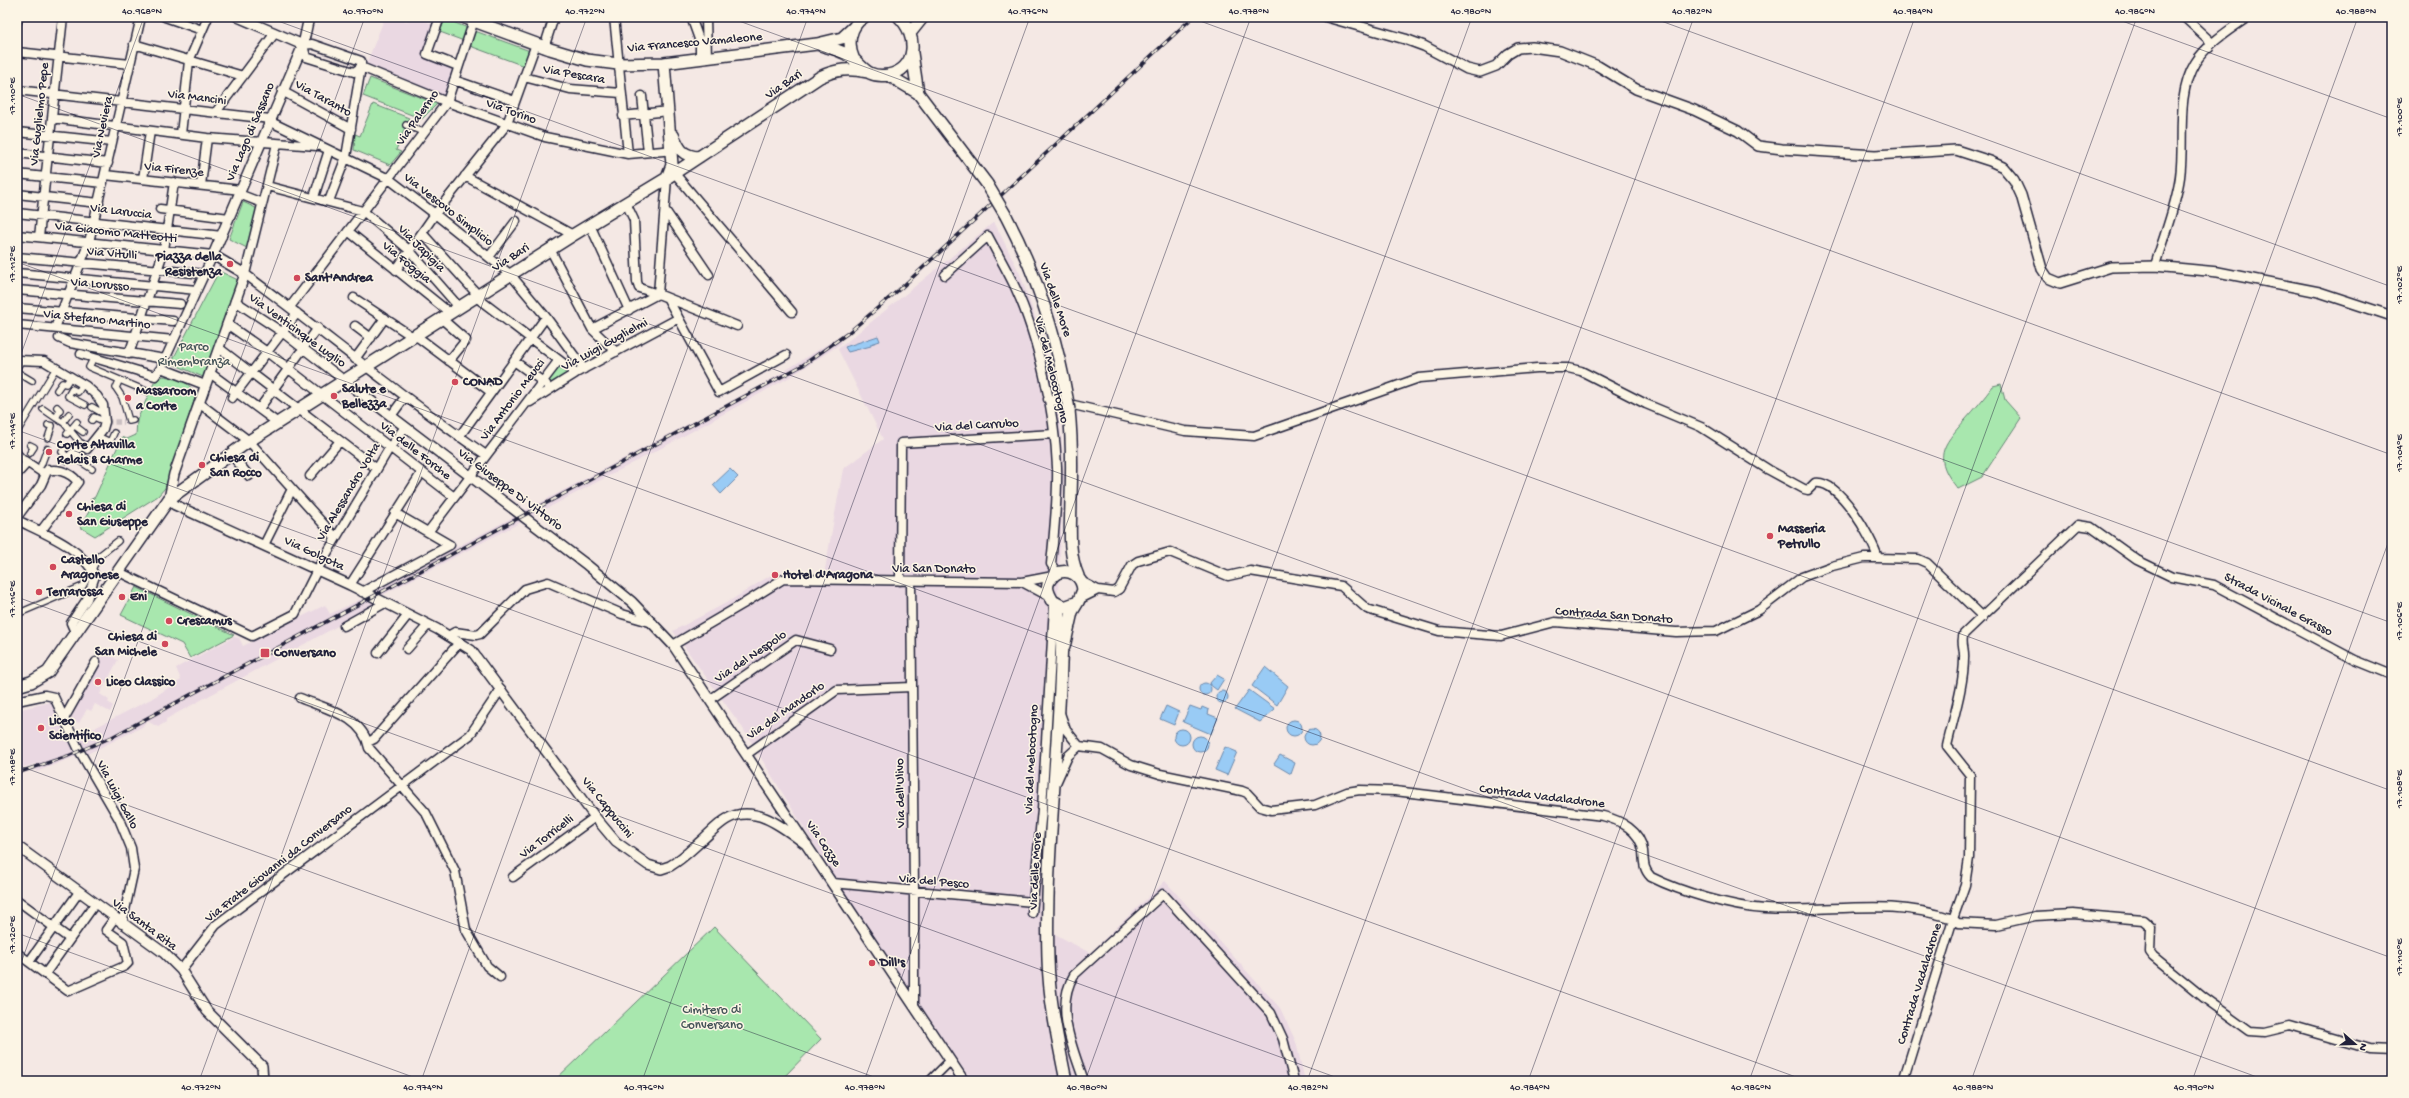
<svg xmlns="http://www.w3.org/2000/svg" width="2409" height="1098" font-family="'Gochi Hand',sans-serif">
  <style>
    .built { fill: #ead8e2 }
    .green { fill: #a8e7ae; stroke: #658474 }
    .water { fill: #99cbf5; stroke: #6987ab }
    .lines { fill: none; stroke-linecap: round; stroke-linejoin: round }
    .pedestrian-tunnel { stroke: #cac0c2; stroke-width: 5.5; stroke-dasharray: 5.5 3; stroke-linecap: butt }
    .pedestrian-casing { stroke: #22223b; stroke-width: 8 }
    .minor-casing { stroke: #22223b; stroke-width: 11 }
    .tertiary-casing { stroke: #22223b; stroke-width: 12 }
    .secondary-casing { stroke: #22223b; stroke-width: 14 }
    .pedestrian { stroke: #fcf5e5; stroke-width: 5.5 }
    .minor { stroke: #fcf5e5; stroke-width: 8 }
    .tertiary { stroke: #fcf5e5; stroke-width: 9 }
    .secondary { stroke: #fcf5e5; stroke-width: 11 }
    .rail-casing { stroke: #22223b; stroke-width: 3.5 }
    .rail { stroke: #fcf5e5; stroke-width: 2; stroke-dasharray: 6; stroke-linecap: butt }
    .secondary-bridge-casing { stroke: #22223b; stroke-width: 14; stroke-linecap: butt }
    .secondary-bridge { stroke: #fcf5e5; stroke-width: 11 }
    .ticks { fill: none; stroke: #22223b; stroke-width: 1; stroke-opacity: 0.45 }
    .poi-dot { fill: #d1495b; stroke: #fcf5e5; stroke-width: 1.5 }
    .labels { text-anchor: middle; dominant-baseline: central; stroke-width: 3; stroke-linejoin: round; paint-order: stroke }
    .street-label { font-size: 13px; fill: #22223b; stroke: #fcf5e5 }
    .poi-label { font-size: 13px; font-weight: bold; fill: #22223b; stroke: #fcf5e5; text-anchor: start }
    .park-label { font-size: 13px; fill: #445358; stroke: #fcf5e5 }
    .neatline { fill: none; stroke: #22223b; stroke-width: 1.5 }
    .ticks-label { font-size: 10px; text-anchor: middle; fill: #22223b }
  </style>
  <rect width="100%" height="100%" fill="#f4e8e4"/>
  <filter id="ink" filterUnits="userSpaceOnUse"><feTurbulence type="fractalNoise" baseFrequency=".025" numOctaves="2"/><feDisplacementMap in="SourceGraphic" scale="8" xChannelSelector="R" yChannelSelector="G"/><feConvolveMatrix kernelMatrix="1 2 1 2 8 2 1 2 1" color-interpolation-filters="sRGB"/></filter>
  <g filter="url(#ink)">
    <!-- built -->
    <path class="built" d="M385,17H395L407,22L409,17H415L435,25L423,56L455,68L444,96L366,65Z
      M994,222L1020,274L1044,342L1060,421L1064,477L1042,898L1055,934L1090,953L1165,881L1280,1008L1296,1042L1305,1081H972L904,985L834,877L742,727L673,631L728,602L771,575H824L843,469L883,439L838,349Z
      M839,337L842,343L790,377L671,443L381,596L371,602L374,605L358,615L166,719V722L158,727L147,721L142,727L85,755L84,753L36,772L35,764L17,769V710L51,702L55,703L73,748L81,744L77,737L151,699L181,680L176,668L213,648L234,637L239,638L243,646L325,605L330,614L361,599L364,600L381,587L762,385Z
      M104,652L118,660L100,694L109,700L108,702L113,706L110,712L95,704L91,711L87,709L79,723L71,719Z"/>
    <!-- green -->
    <path class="green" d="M445,19L468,28L464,41L440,32Z
      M475,31L530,51L524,66L470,46Z
      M370,78L437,104L422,119L363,96Z
      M373,104L409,118L396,150L401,152L390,165L354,150L355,134L360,136Z
      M243,202L258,209L247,248L229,239Z
      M219,271L238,280L203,377L171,363Z
      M560,365L571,373L551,386L546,381Z
      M163,376C176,378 194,382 195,398L165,488L158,496L95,536L80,527L94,503L90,500L95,497L122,437L127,439L136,435L137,420L154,383Z
      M2001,384L2005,400L2021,418L1982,477L1958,489C1932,458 1942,446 1965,420C1975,409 1984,398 1993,386Z
      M136,587L234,635L190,658L182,644L121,615Z
      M714,927L821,1039L780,1081H554Z"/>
    <!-- water -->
    <path class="water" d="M878,336L880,341L871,344V346L848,352L845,347Z
      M730,469L738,477L721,494L713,485Z
      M1265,667L1288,686L1277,705L1252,686Z
      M1217,675L1224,679L1217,690L1209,684Z
      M1199 689a6 6 0 1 1 12 0a6 6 0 1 1-12 0Z
      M1249,690L1275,709L1260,722L1235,709Z
      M1216 697a6 6 0 1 1 12 0a6 6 0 1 1-12 0Z
      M1166,706L1179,712L1174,725L1160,719Z
      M1190,706L1201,710L1202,707L1209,710L1208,714L1218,718L1211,734L1183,722Z
      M1286 728a8 8 0 1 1 16 0a8 8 0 1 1-16 0Z
      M1174 737a8 8 0 1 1 16 0a8 8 0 1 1-16 0Z
      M1304 737a8 8 0 1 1 16 0a8 8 0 1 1-16 0Z
      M1192 744a8 8 0 1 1 16 0a8 8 0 1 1-16 0Z
      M1225,747L1237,752L1227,775L1215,770Z
      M1280,755L1295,763L1291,774L1274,764Z"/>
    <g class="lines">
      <!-- pedestrian-tunnel -->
      <path class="pedestrian-tunnel" d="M17,418L21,422
        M106,422H124
        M47,449L48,438"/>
      <defs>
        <path id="pedestrian" d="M406,125L423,132
          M93,359L89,367L146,391
          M17,368L22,359
          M17,372L32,381
          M119,381L116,388L122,397L129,421L133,420
          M83,384L78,392L72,389L68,396L85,405
          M57,390L62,383L66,384L71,376
          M92,407L104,414
          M43,409L56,418L60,410L57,407
          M56,418L64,423L82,445
          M92,420L94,417L106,422
          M63,422L69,414
          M48,425L52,426L48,438
          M75,426L83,432
          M17,432L56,368
          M67,434L77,422
          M97,436L110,442L114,433
          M30,445L34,447L30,453
          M64,449L62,452L68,457
          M17,452L25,461
          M74,453L79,455L78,460L92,469
          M41,465L47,449
          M17,614L83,586L99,556L118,541"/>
        <path id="minor" d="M165,17L202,30
          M440,17L427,54L458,66
          M614,17L628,154
          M691,17L700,42V54L707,58L706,17
          M2184,17L2210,41L2209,48
          M17,22L18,17
          M134,44L243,76
          M544,48L554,17
          M17,52L130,64
          M361,67L447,102L545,137L628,154L675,150
          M524,77L570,89L621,93
          M454,80L515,101
          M17,90L270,119
          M282,91L351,129
          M642,96L648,152
          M216,112L275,33
          M623,116L668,111
          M52,118L207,138L317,146
          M269,121L389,179L435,214L511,275L546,317L584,369
          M17,132L112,142
          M181,134L189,61L208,17
          M277,144L245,274C326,334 403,398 486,455
          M17,153L108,163
          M671,169L792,312
          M17,174L103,183
          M105,175L241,190
          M465,176L573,235
          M143,179L150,131
          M201,185L207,138
          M267,186L363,211L409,250L459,307
          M17,194L99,203
          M239,194L262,203
          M314,197L329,150
          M329,201L346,157L361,67V61L312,44L303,45L306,57L354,72L361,67
          M626,203L634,220L637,282L639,288L658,294L737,326
          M160,209L229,218
          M665,210L709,275
          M17,213L222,236
          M590,225L629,310
          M348,231L450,313
          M422,233L478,295
          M17,235L213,255L161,368L155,376L81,354
          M39,237L63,17
          M550,249L592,329L616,352
          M17,257L205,274
          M489,257L516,221
          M2155,266C2163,237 2176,207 2180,177C2185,141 2175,96 2195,63C2207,44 2229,30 2248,17
          M396,270L435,214L507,124L536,44
          M17,273L197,290
          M945,275L988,236C997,253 1007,270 1015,287C1038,336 1055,413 1057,467C1058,499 1054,532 1051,564L1057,573
          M17,290L180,304
          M658,294L667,178
          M476,297L576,373
          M354,298L410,335L419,338L491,392
          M668,299L719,392L786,355
          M235,301L282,332L345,381
          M290,307L447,102L475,17
          M17,308L173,321
          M442,319L466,340L449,361
          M227,324L267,352L454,497
          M17,325L174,340
          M355,326L371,338
          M55,328L89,242L141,17
          M592,329L658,294
          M59,338L70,343L165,359
          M219,348L377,469
          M129,354L164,250L174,182
          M355,359L385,318
          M17,360L44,361L86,386L97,396L103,405L105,422L103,429L87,449L82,445L67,459
          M514,361L546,384
          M161,368L205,385
          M210,373L278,423
          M232,398L297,313
          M1048,399L1185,431L1254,436L1419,378L1537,368H1568L1581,371L1646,404L1701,427L1769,470L1804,489L1808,490L1815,483C1839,479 1872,538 1878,558
          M530,402L576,373L677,319
          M199,403L249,441L336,538
          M259,409L318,328
          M391,416L405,397
          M459,437L546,317
          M231,454L249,476
          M25,461L43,473C54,466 70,472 78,482L41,531
          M17,474L27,463
          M310,476L340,441
          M395,513L450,545
          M17,517L41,485L48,469
          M17,520C43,533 82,547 95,576L87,599L71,623L75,632
          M428,532L559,360
          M264,545L292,489
          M119,572L252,636L295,614L317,570L390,447L405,427
          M900,581L901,443L1054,434
          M911,581L914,892V1005
          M1081,581L1098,590L1114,592L1119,589L1132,565L1138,561L1170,552L1228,576L1250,571L1341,586L1367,609L1439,631L1501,636L1555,622L1676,632L1716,631L1759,610L1802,577L1832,566L1864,558H1878L1918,559L1927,563L1983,617
          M1022,582L1050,597
          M350,585L422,472
          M362,592L450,545
          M1080,599L1098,590
          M344,626L385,603
          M448,636L455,632L476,635L480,634L525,589L548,582L622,614L653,623
          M673,645L743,604L783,579L1022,582L1053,576
          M407,649L428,625
          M378,653L408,615
          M2392,675L2355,660L2214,585L2172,577L2137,560L2091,527L2078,525L1964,634C1960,641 1965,649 1964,658C1964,685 1953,719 1947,746L1970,775L1969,858L1965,885L1953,919L1958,923L1996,925L2035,916L2073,914L2143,920L2151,927L2150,952L2153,956L2203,997L2250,1031L2265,1032L2290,1026L2370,1049L2392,1050
          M300,698C326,709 363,716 369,748L426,813L455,871L466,930L487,966L500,977
          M711,699L796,640L830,649
          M17,701L45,695L54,697L80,752L119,819L131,848L134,869L122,924
          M65,717L96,662
          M368,742L374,739L459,643
          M1079,746L1102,749L1131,765L1160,774L1242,791L1247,793L1260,807L1271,810L1315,805L1347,792L1360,790L1395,791L1603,816C1620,820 1641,831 1643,851C1644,862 1643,869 1651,877C1681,892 1732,907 1765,909C1832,913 1887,897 1953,919L1903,1081
          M747,754L837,690L912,687
          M1056,783L1068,756L1079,746L1066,730L1060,713
          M513,877L595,817
          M833,883L1033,902
          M17,900L70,939
          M1032,913L1042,809L1054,606
          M17,953L68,991L125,966L128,963L123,942L106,930L114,919
          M29,962L79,892
          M181,970L216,925L470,735L501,689
          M45,974L95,904
          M930,1081L950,1061
          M1084,1081C1073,1048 1054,1008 1074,975L1163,894L1271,1013L1283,1039L1294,1081"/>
        <path id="tertiary" d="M238,17L303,45
          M309,17L303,45L213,255L245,274L174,474L169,499L175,505L350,585L437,629L471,650L595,817L616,842L648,865L661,869L670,866C682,859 691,850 701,841C709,834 718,824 727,819C756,803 785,829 807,845
          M1327,17L1405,39L1424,46L1467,69L1480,72L1496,66L1508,54L1518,48L1532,47L1560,51L1598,66L1636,89L1694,110L1738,131L1758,146L1782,149L1875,155L1956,150L1990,161L2003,167L2014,180L2021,195L2042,269L2048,278L2060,283L2111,267L2155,266L2218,272L2319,292L2392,316
          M345,381L587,565L632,602L673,645L964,1081
          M17,846L164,953L181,970L207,1011L262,1066L263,1081"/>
        <path id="secondary" d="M463,17L550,49L587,60L618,64L664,63L817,44L842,38L855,26
          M911,32L923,17
          M817,44C827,47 837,49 846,54C862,62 864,79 888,75C918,69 918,35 899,17
          M912,53L918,93
          M854,60C847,45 849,26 864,17
          M664,63L672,165L667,178
          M888,75L918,93L987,184
          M673,135C679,149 682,156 699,157
          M1006,216C1036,273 1056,335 1067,398
          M1069,410C1072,439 1072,468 1071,497C1071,524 1067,550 1078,576
          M1051,600L1064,607L1078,602L1083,590C1082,576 1070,568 1057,573C1036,588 1056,599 1059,615C1062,630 1062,648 1061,663C1058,761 1045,860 1048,959C1049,1000 1058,1041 1066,1081
          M1064,647L1072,612L1078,602
          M17,686L31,682L48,672L169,499L249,441L573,235L667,178L820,77C837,69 849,68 867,72"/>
      </defs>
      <!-- pedestrian casing -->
      <use href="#pedestrian" class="pedestrian-casing"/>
      <!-- minor casing -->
      <use href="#minor" class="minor-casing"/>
      <!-- tertiary casing -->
      <use href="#tertiary" class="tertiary-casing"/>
      <!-- secondary casing -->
      <use href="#secondary" class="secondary-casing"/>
      <!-- pedestrian -->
      <use href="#pedestrian" class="pedestrian"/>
      <!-- minor -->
      <use href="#minor" class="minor"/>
      <!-- tertiary -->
      <use href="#tertiary" class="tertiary"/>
      <!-- secondary -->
      <use href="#secondary" class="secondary"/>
      <defs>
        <path id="rail" d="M17,773L68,756L112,737L803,365L848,333L901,288L1193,17"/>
      </defs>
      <!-- rail casing -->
      <use href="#rail" class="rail-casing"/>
      <!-- rail -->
      <use href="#rail" class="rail"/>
      <defs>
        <path id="secondary-bridge" d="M987,184L1006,216
          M1067,398L1069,410"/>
      </defs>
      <!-- secondary-bridge casing -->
      <use href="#secondary-bridge" class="secondary-bridge-casing"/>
      <!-- secondary-bridge -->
      <use href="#secondary-bridge" class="secondary-bridge"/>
    </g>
  </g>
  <!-- ticks -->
  <path class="ticks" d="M267,17L2392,791M728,17L2392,623M1189,17L2392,455M1650,17L2392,287M2111,17L2392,119M17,94L2392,958M17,262L2268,1081M17,365L144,17M17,430L1807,1081M17,597L1346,1081M17,765L885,1081M17,933L424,1081M17,974L365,17M199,1081L587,17M421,1081L808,17M642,1081L1030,17M864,1081L1251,17M1085,1081L1472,17M1307,1081L1694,17M1528,1081L1915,17M1749,1081L2137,17M1971,1081L2358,17M2192,1081L2392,532"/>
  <!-- markers -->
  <g class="poi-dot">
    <circle cx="230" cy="264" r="4"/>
    <circle cx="297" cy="278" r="4"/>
    <circle cx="455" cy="382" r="4"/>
    <circle cx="334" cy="396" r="4"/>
    <circle cx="128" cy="398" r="4"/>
    <circle cx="49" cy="452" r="4"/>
    <circle cx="202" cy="465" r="4"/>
    <circle cx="69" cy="514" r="4"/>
    <circle cx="1770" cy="536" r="4"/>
    <circle cx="53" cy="567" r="4"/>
    <circle cx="775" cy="575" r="4"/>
    <circle cx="39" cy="592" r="4"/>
    <circle cx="122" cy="597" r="4"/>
    <circle cx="169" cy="621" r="4"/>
    <circle cx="165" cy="644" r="4"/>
    <rect x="260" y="648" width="10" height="10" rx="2"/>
    <circle cx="98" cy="682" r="4"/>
    <circle cx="41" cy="728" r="4"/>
    <circle cx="872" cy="963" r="4"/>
  </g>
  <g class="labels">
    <!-- street labels -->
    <g class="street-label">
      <text transform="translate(695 43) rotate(-5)">Via Francesco Vamaleone</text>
      <text transform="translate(574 75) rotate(10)">Via Pescara</text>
      <text transform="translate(784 85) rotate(-35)">Via Bari</text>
      <text transform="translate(197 98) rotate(7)">Via Mancini</text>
      <text transform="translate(323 99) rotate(29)">Via Taranto</text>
      <text transform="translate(511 112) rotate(20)">Via Torino</text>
      <text transform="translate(40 114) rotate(-84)">Via Guglielmo Pepe</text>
      <text transform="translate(418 118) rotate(-55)">Via Palermo</text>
      <text transform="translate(103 127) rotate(-78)">Via Neviera</text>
      <text transform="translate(251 132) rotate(-67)">Via Lago di Sassano</text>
      <text transform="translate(174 170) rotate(6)">Via Firenze</text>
      <text transform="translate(448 210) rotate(38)">Via Vescovo Simplicio</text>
      <text transform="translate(121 212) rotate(7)">Via Laruccia</text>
      <text transform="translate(116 233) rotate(6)">Via Giacomo Matteotti</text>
      <text transform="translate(421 249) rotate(45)">Via Japigia</text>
      <text transform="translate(112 254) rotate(5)">Via Vitulli</text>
      <text transform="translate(511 258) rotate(-33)">Via Bari</text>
      <text transform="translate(406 263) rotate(39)">Via Foggia</text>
      <text transform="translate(100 285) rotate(5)">Via Lorusso</text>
      <text transform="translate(1055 300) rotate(71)">Via delle More</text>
      <text transform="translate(97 320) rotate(6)">Via Stefano Martino</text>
      <text transform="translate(297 331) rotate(36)">Via Venticinque Luglio</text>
      <text transform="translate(605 345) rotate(-29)">Via Luigi Guglielmi</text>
      <text transform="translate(1051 370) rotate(76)">Via del Melocotogno</text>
      <text transform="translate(513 400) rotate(-53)">Via Antonio Meucci</text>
      <text transform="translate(977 426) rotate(-3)">Via del Carrubo</text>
      <text transform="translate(415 451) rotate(38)">Via delle Forche</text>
      <text transform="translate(510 490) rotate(37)">Via Giuseppe Di Vittorio</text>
      <text transform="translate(349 492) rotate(-59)">Via Alessandro Volta</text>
      <text transform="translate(314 554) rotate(25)">Via Golgota</text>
      <text x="934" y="569">Via San Donato</text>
      <text transform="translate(2278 605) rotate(28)">Strada Vicinale Grasso</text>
      <text transform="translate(1614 616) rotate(4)">Contrada San Donato</text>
      <text transform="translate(751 657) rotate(-34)">Via del Nespolo</text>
      <text transform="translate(786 711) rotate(-35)">Via del Mandorlo</text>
      <text transform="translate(1032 759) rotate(-87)">Via del Melocotogno</text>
      <text transform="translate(901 793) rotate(-91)">Via dell'Ulivo</text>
      <text transform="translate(117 795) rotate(62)">Via Luigi Gallo</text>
      <text transform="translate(1542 797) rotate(7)">Contrada Vadaladrone</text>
      <text transform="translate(607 808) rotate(51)">Via Cappuccini</text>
      <text transform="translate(547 837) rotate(-37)">Via Torricelli</text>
      <text transform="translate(823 844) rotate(56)">Via Cozze</text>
      <text transform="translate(279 864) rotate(-38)">Via Frate Giovanni da Conversano</text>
      <text transform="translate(1036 871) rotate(-87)">Via delle More</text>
      <text transform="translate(934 882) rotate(5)">Via del Pesco</text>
      <text transform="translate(144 925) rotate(37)">Via Santa Rita</text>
      <text transform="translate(1920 984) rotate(-73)">Contrada Vadaladrone</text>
    </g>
    <!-- poi labels -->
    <g class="poi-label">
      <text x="222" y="257" text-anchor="end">Piazza della<tspan x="222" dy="15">Resistenza</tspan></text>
      <text x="305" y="278">Sant'Andrea</text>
      <text x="463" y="382">CONAD</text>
      <text x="342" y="389">Salute e<tspan x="342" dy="15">Bellezza</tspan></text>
      <text x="136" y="391">Massaroom<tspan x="136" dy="15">a Corte</tspan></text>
      <text x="57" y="445">Corte Altavilla<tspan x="57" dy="15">Relais &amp; Charme</tspan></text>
      <text x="210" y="458">Chiesa di<tspan x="210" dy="15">San Rocco</tspan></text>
      <text x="77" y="507">Chiesa di<tspan x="77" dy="15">San Giuseppe</tspan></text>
      <text x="1778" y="529">Masseria<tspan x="1778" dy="15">Petrullo</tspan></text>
      <text x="61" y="560">Castello<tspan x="61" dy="15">Aragonese</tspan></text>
      <text x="783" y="575">Hotel d'Aragona</text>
      <text x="47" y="592">Terrarossa</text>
      <text x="130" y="597">Eni</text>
      <text x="177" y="621">Crescamus</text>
      <text x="157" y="637" text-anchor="end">Chiesa di<tspan x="157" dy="15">San Michele</tspan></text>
      <text x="274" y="653">Conversano</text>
      <text x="106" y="682">Liceo Classico</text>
      <text x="49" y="721">Liceo<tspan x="49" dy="15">Scientifico</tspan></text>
      <text x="880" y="963">Dill's</text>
    </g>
    <!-- park labels -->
    <g class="park-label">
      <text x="194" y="347">Parco<tspan x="194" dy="15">Rimembranza</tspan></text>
      <text x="712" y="1010">Cimitero di<tspan x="712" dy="15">Conversano</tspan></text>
    </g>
  </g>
  <!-- margin -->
  <rect width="2409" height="1098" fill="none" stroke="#fcf5e5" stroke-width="44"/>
  <!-- north arrow -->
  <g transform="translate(2355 1044) rotate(110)" stroke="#fcf5e5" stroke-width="3" paint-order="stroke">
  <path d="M0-3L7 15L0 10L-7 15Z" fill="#22223b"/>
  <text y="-6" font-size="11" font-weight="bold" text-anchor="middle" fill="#22223b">N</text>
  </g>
  <rect x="22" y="22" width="2365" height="1054" class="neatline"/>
  <g class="ticks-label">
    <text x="142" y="14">40.968°N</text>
    <text x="363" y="14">40.970°N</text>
    <text x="585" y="14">40.972°N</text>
    <text x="806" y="14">40.974°N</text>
    <text x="1028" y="14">40.976°N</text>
    <text x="1249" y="14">40.978°N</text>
    <text x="1471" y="14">40.980°N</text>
    <text x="1692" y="14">40.982°N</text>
    <text x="1913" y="14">40.984°N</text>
    <text x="2135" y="14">40.986°N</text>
    <text x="2356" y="14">40.988°N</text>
    <text transform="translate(11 96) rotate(-90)" y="4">17.110°E</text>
    <text transform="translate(2398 117) rotate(-90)" y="4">17.100°E</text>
    <text transform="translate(11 264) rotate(-90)" y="4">17.112°E</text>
    <text transform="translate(2398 285) rotate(-90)" y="4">17.102°E</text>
    <text transform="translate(11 431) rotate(-90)" y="4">17.114°E</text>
    <text transform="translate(2398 453) rotate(-90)" y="4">17.104°E</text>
    <text transform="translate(11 599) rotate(-90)" y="4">17.116°E</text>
    <text transform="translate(2398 621) rotate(-90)" y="4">17.106°E</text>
    <text transform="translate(11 767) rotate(-90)" y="4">17.118°E</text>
    <text transform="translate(2398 789) rotate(-90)" y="4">17.108°E</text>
    <text transform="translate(11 935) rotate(-90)" y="4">17.120°E</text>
    <text transform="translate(2398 957) rotate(-90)" y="4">17.110°E</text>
    <text x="201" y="1090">40.972°N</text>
    <text x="423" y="1090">40.974°N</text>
    <text x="644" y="1090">40.976°N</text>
    <text x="865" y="1090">40.978°N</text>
    <text x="1087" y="1090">40.980°N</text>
    <text x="1308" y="1090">40.982°N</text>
    <text x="1530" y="1090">40.984°N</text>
    <text x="1751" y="1090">40.986°N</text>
    <text x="1973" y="1090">40.988°N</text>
    <text x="2194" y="1090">40.990°N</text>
  </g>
</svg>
